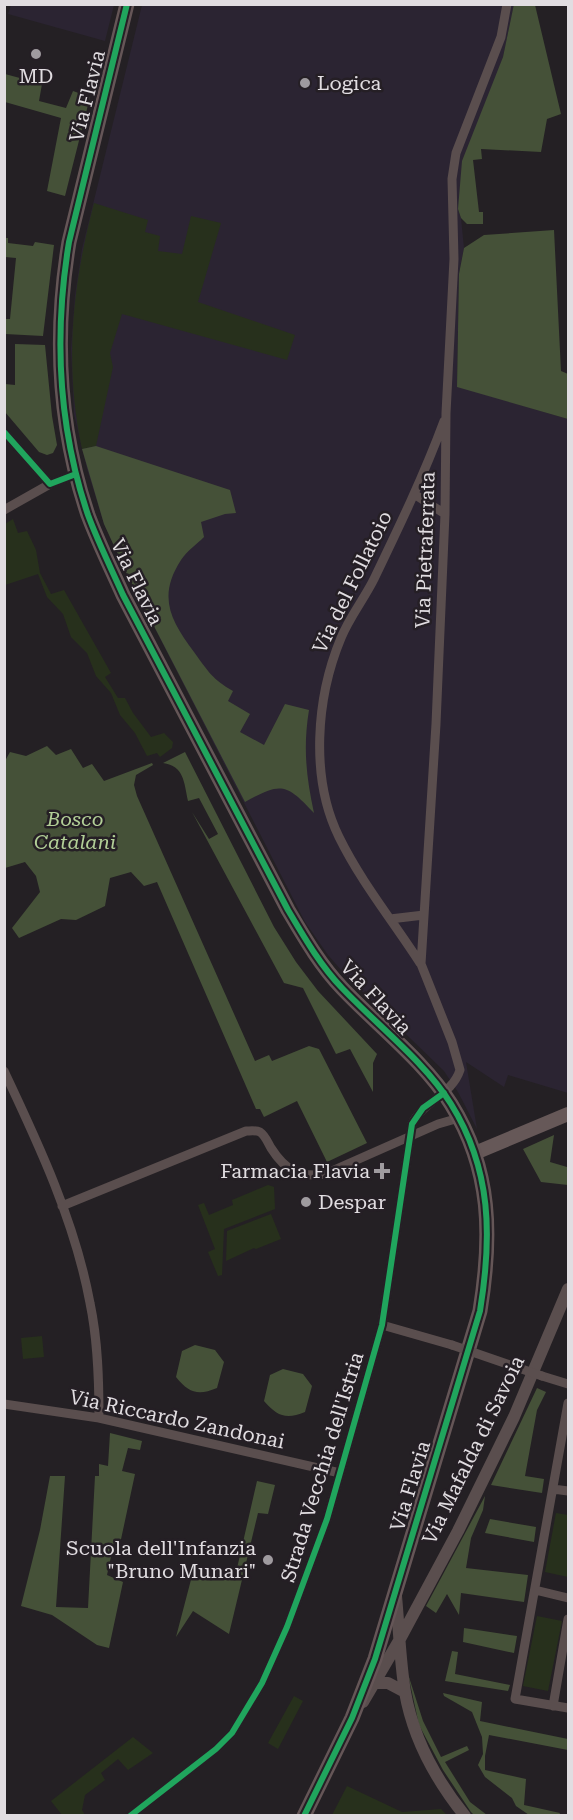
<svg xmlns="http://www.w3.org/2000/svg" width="573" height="1820" font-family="'Roboto Serif',serif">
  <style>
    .industrial { fill: #2b2432 }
    .green { fill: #27301c }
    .forest { fill: #455138 }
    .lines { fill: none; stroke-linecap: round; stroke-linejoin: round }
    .minor { stroke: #5a4e4e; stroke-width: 9 }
    .tertiary { stroke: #5a4e4e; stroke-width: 12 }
    .secondary { stroke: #665858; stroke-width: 14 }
    .primary { stroke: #655657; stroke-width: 15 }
    .minor-bridge { stroke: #5a4e4e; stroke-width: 9 }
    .cycleway-casing { stroke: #251f25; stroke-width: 10 }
    .cycleway { stroke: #20a55d; stroke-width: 6 }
    .poi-dot { fill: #9f9b9f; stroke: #251f25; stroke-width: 2 }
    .labels { text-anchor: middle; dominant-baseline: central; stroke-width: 5; stroke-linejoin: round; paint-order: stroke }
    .poi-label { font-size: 20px; fill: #e1dde1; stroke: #251f25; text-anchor: start }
    .street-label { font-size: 20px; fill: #e1dde1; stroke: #251f25 }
    .park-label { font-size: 20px; font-style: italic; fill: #b2cf97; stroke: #251f25 }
  </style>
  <rect width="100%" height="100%" fill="#242024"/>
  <!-- industrial -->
  <path class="industrial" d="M11,5H114L105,41L8,14Z
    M142,5H514L503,57L458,209L461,218L464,248L459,274L457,386L568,419V1093L508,1075L504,1087L466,1062L477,1129L458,1092L444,1071L348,978L328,955L305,922L126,572L104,524L87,469L74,414L71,349L75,295L82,249Z"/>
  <!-- green -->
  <path class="green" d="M94,203L148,220L145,232L160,236L158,251L182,254L191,216L221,223L198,302L295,335L287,360L122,314L110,353L113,367L96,446L82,449C64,365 72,286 94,203Z
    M13,519L18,533L27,531L36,550L40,573L51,594L64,590L111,673L105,677L118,698H125L133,713L151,737L164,733L173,742L172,748L160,757L157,753L147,756L135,733L120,715L111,693L96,676L87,653L71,637L63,614L47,597L38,574L5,585V524Z
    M268,1185L274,1187L275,1209L224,1229L222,1275L218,1276L208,1252L215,1249L198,1205L204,1203L209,1215L233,1205L232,1200Z
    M271,1214L281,1239L256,1249L254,1248L226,1261L227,1231Z
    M42,1336L44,1357L23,1359L21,1338Z
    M556,1513L568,1515V1577L545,1572Z
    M537,1616L562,1621L548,1691L523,1686Z
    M294,1696L303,1701L278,1749L268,1743Z
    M133,1737L153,1753L128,1770L118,1759L101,1773L105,1780L85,1795L82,1810L85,1815H62L51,1801Z
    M347,1786L402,1812L441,1809L447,1815H332Z"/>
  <!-- forest -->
  <path class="forest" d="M514,4L535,5L561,114L547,119L541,152L481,149L482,159L473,160L479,212H483V224H467L461,218L458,209L462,161L503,57Z
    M5,74L42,84L39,101L66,108L73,91L90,97L65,196L47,191L61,118L5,102Z
    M554,230L561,371L568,374V419L457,387L459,274L464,248L484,235Z
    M5,238H8V243L33,246L35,242L54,245L43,336L5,334V319H10L16,258L5,257Z
    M15,344L45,345L52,416L57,445L53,453L47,455L39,452L5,412V384L15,385Z
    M96,446L230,490L236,513L225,514L201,522L204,537C197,544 187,551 181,560C157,597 171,621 194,652C208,671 212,679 233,691L228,701L250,714L240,732L264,745L285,704L309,710C303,747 306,776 314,813C286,783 281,782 245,802L126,572L104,524L82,449Z
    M47,746L56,755L71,749L83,768L92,764L104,781L152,763L153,765L136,775L134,785L137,796L255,1061L269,1055L272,1061L309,1046L319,1049L367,1143L327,1162L297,1101L264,1117L260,1109H256L157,882L144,886L131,872L110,878L105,906L76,920L61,919L19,938L12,928L40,892L36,876L25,862L5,868V761L10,752L26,756Z
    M185,752L274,927L296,962L318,991L377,1054L373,1063V1092L350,1049L336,1054L303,988L284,983L192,812L209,839L218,834L199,798L188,801C184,782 184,766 163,763Z
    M554,1135L550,1162L567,1167L568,1159V1185L541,1182L523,1149Z
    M195,1345L215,1350L224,1362L217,1388C198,1396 189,1393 176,1377L182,1351Z
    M283,1369L303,1374L312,1386L305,1412C286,1420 277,1416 264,1401L270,1375Z
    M537,1388L546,1392L537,1410L525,1476L544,1479L542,1493L491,1485Z
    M110,1433L142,1441L140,1450L128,1448L122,1471L135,1474L120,1544L114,1543L107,1575L123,1582L109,1648L97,1645L52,1615L21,1606L40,1530L50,1476H65L56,1607L88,1608L95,1476H99V1464L108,1466Z
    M257,1481L275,1485L268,1514L258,1513L229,1634L193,1611L176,1637L193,1572L235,1577Z
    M485,1496L483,1510L471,1538L466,1568L528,1575L524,1602L461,1593L459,1615L447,1594L436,1613L426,1606Z
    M490,1519L536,1527L534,1542L485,1533Z
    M464,1628L517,1636L514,1653L463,1642Z
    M452,1651L458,1652L455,1674L510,1685L508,1691L445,1681Z
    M408,1674L423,1721L441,1757L467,1746L469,1750L445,1762L470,1802L487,1815H474L471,1812L443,1770L419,1725Z
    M443,1693L482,1702L480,1721L568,1739V1750L489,1735L485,1756V1770L526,1779L524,1805L560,1813L559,1815H529L516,1806L512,1798L485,1777L478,1765L483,1754L482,1737L472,1712L444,1696Z"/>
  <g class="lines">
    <!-- minor -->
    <path class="minor" d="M4,432L50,484
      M414,494L445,514
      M4,510L50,484L76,474
      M390,919L424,915
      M420,963C393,921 361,882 339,837C310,778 316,698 341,638C349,618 364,599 374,579C399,527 424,475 444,421
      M4,1071C39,1145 75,1222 90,1303C98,1341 99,1380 99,1418
      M62,1206L246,1131C250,1131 256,1130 260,1132C265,1135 268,1143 271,1148C285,1170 299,1178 325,1174L438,1124L459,1118
      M382,1325L452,1345
      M542,1376L568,1384
      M568,1403L515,1699L568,1708
      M4,1404L99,1418L340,1473
      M553,1489L568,1491
      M535,1590L568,1598
      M553,1706L568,1619
      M130,1816L216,1749L232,1733L262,1683L287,1627L327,1519L382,1325L412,1124C423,1101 452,1095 460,1070L452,1042L421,964L436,724L445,514L446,413L454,259L452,179L456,153L501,37L507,4"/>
    <!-- tertiary -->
    <path class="tertiary" d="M396,1596C399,1628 400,1661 405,1692C413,1738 436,1780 465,1816
      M375,1683H388L405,1692
      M363,1702L400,1639L458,1531L514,1417L568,1289"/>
    <!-- secondary -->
    <path class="secondary" d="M475,1153L568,1114"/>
    <!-- primary -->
    <path class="primary" d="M127,4L69,242C54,333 58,426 88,515C98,542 111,568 123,595L288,910C304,937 320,965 342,988C377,1025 425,1062 451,1104C492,1170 492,1237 480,1311L375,1659L352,1718L304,1816"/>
    <!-- minor-bridge -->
    <path class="minor-bridge" d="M452,1345L542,1376"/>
    <defs>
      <path id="cycleway" d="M127,4L69,242C54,333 58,426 88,515C98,542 111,568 123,595L288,910C304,937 320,965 342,988C377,1025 425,1062 451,1104C492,1170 492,1237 480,1311L375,1659L352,1718L304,1816
        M4,432L50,484L76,474
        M130,1816L216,1749L232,1733L262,1683L287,1627L327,1519L382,1325L412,1124L423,1108L444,1093"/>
    </defs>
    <!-- cycleway casing -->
    <use href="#cycleway" class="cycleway-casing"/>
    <!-- cycleway -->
    <use href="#cycleway" class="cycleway"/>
  </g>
  <!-- markers -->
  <g class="poi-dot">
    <circle cx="36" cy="54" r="6"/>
    <circle cx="305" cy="83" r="6"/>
    <path d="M379 1162h6v6h6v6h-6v6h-6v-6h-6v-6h6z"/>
    <circle cx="306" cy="1202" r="6"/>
    <circle cx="268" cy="1560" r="6"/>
  </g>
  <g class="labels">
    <!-- poi labels -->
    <g class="poi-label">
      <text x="36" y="76" text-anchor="middle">MD</text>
      <text x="317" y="83">Logica</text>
      <text x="370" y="1171" text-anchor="end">Farmacia Flavia</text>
      <text x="318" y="1202">Despar</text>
      <text x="256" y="1548" text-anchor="end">Scuola dell'Infanzia<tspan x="256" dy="23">"Bruno Munari"</tspan></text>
    </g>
    <!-- street labels -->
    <g class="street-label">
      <text transform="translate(87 96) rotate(-76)">Via Flavia</text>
      <text transform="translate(425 550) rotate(-88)">Via Pietraferrata</text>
      <text transform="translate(137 582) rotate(64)">Via Flavia</text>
      <text transform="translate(352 582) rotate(-64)">Via del Follatoio</text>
      <text transform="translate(376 997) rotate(47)">Via Flavia</text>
      <text transform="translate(177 1419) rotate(12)">Via Riccardo Zandonai</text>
      <text transform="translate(473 1450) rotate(-64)">Via Mafalda di Savoia</text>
      <text transform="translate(322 1467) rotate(-73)">Strada Vecchia dell'Istria</text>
      <text transform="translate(410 1486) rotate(-73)">Via Flavia</text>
    </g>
    <!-- park labels -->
    <g class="park-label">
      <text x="75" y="819">Bosco<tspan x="75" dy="23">Catalani</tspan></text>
    </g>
  </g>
  <!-- border -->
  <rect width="573" height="1820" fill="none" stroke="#e1dde1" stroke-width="12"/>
</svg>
